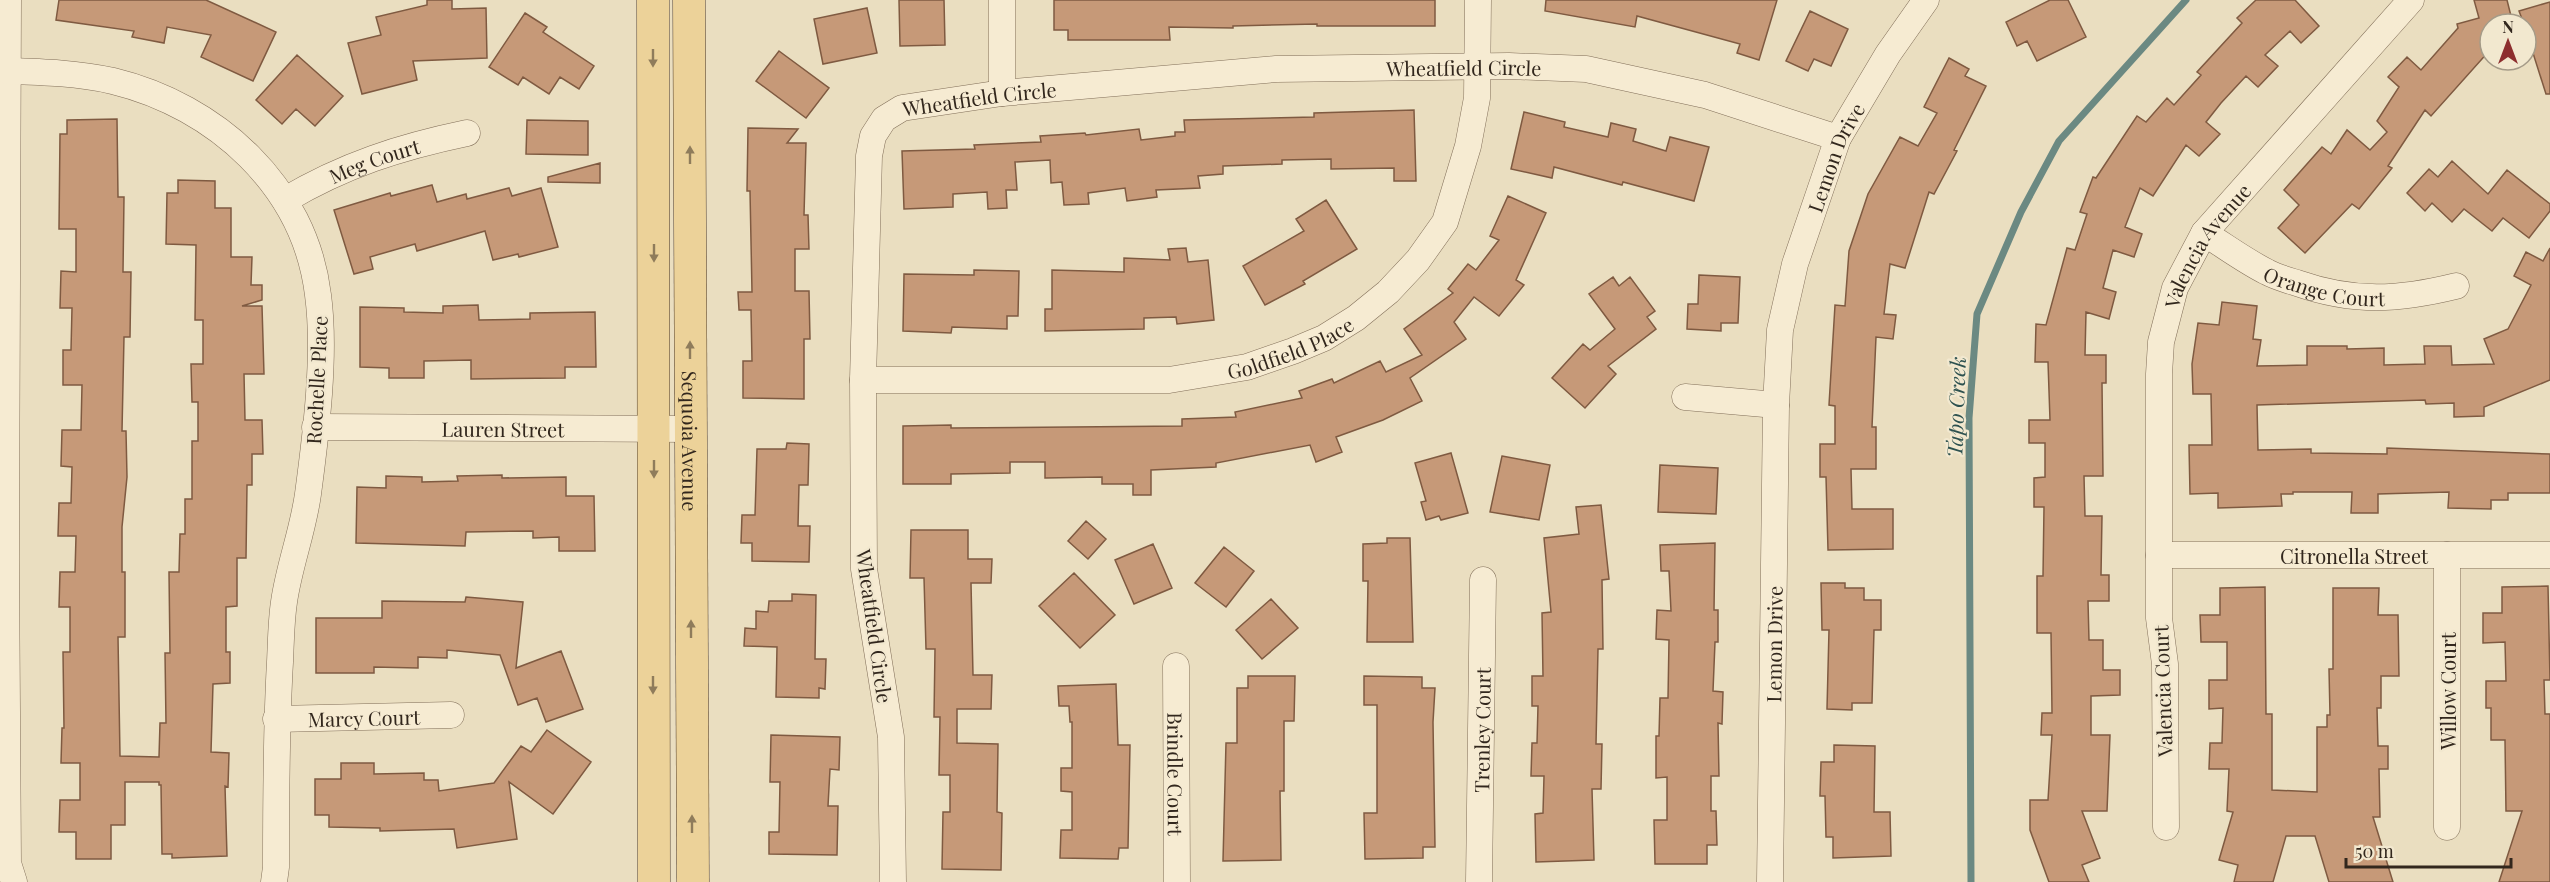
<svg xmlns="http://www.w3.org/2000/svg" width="2550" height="882" font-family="'Playfair Display',serif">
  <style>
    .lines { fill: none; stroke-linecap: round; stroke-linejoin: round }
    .stream { stroke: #6b8982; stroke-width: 7 }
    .building { fill: #c69978; stroke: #7f5a41; stroke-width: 1.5 }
    .minor-casing { stroke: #826f59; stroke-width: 27 }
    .major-casing { stroke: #503e2d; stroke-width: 33 }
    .minor { stroke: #f6ebd2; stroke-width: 26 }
    .major { stroke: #ecd299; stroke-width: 32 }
    .oneway { fill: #8f7c5b }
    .labels { text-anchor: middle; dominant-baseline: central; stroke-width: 4.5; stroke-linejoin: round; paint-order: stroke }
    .street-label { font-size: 20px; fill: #32271d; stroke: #f2e8cf }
    .water-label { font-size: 21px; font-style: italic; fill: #2d514f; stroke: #f2e8cf }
  </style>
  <rect width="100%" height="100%" fill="#eadec0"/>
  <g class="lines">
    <!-- stream -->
    <path class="stream" d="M1971,882L1969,418L1977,314L2021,212L2059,141L2186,0"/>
  </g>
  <!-- building -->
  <path class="building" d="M59,0H206L276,32L253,81L201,57L211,35L167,27L164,43L132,37L134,31L56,20Z
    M427,0H452V9L486,8L487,58L413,61L417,80L362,94L348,43L381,35L376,17L427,5Z
    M899,0H944L945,45L900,46Z
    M1054,0H1435V26H1317V24L1233,26V28L1169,27L1170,40H1068V30H1054Z
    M1546,0H1777L1759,60L1737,53L1740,44L1637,16L1635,27L1545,11Z
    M2050,0H2068L2086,37L2037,61L2027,41L2017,46L2006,22Z
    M2256,0H2295L2319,26L2301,43L2290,31L2265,55L2278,66L2258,87L2246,76L2221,103L2206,122L2220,134L2199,156L2186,145L2153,196L2140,188L2125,227L2142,234L2134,257L2113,250L2103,288L2116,292L2109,319L2086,312L2085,355H2106V383H2102L2103,476H2084L2085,516H2102L2101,575H2109V601H2088L2089,640H2103V670H2120V695L2091,696V735H2110L2107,811H2082L2100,858L2082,865L2089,882H2049L2030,830V800H2048L2052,735H2041L2042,713H2052L2051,633H2037V576H2043L2044,507H2034V478L2045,477V443H2029V420H2050L2048,362H2035L2036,324L2046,325L2067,248L2075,250L2087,214L2080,212L2093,177L2096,178L2137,116L2146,122L2167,98L2174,105L2201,75L2197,72L2242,23L2237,18Z
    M2474,0H2507L2513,24H2490V50L2431,116L2425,110L2388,166L2392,168L2359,209L2352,204L2305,253L2278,228L2299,205L2284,190L2322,147L2331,154L2347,130L2370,150L2387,132L2377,121L2399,87L2388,77L2407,57L2421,70L2458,28L2457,24L2479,18Z
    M2550,2V94H2546L2526,31V24H2524L2519,11Z
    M867,8L877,53L823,64L814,19Z
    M1810,11L1848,29L1831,66L1814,59L1808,71L1786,61Z
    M525,13L547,27L543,32L594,66L579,89L560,77L549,94L523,77L518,85L489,67Z
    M779,51L829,88L806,118L756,81Z
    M297,55L343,96L315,126L296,109L282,124L256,100Z
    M1949,58L1969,69L1965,76L1986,86L1954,150L1957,151L1934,194L1929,192L1905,268L1890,264L1884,314L1896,315L1893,339L1876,337L1872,427H1876V469H1851L1852,509H1893V549L1828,550L1826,477H1820V444H1835V406L1829,405L1835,305L1845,306L1849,251L1868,194L1900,137L1918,146L1937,113L1924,107Z
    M1414,110L1416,181H1394V168L1331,169V159L1282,160V164L1223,166V174L1198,176L1200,188L1156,190L1157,197L1127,201L1125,188L1088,193L1089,204L1064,205L1062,182L1051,183L1050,160L1015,162L1017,190H1006L1007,208L988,209L987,192L953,194V207L904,209L902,151L975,149L974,145L1041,142L1040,136L1085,133L1086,135L1139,129L1141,140L1175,136V132H1185L1184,120L1314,117V113Z
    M1524,112L1565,122L1564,127L1608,137L1611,123L1636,129L1633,141L1666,151L1670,137L1709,147L1694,201L1623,182L1622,185L1554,167L1552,178L1511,169Z
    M117,119L118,197H124L123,272H131L130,337H124L122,431H126L127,477L122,527V572H125V637H118L120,756L159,757L160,723H166L165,653H170L169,572H179L180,534H185V499H192V441H198V402H192L191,364H203V320H195L196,245L166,244L167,193H178V180L215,181V208H231V257H252L251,285H262V300L242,306H262L264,374H244L245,420H262L263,454H252V485H247L246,558H237V606L226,607V652H230V683L213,684L211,752L229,753L228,787L225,786L227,856L172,858V854H162L161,785H159V782H125V825H111V859H76V832H59L60,800H80V763H61L62,728H64L63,652H70V607H59L60,572H75L76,536H58L59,503H71L72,467L61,466L62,430H81L82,385H63V350H71L72,308H60L61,271L76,272V229H59L60,134H67V120Z
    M527,120L588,121V155L526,154Z
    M748,128L798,129L787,143H806L804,215H808L809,249H795V291H809L810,339H804V399L743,398V361H752L751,310H739L738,292H752L750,191H747Z
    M2452,161L2488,194L2507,170L2550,204V211L2529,238L2503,218L2492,231L2464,209L2452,222L2432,203L2425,211L2407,193L2429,169L2438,177Z
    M600,163V183L548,182V177Z
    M432,185L437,202L466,194L467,199L509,188L512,196L541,188L558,247L519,257L518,254L493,260L485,231L417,251L415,244L370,257L373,269L354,274L334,210L390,193L391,196Z
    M1508,196L1546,213L1516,280L1524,285L1499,316L1474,297L1454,322L1466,339L1410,378L1422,401L1383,420L1336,437L1342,452L1316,462L1310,445L1216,463V467L1151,470V495H1133V484H1102V477L1045,478V462H1010V473L951,474V484H903V426L951,425V428L1182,426V419L1236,417L1235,412L1302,398L1299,391L1332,379L1334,383L1380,361L1386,372L1422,355L1404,329L1453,293L1448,289L1468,264L1476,270L1499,240L1490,236Z
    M1326,200L1357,249L1303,281L1305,284L1265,305L1243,266L1304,231L1296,219Z
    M1186,248L1188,262L1208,260L1214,320L1177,324L1176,317L1144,318V329L1045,331V309H1052V270L1124,272V258L1170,260L1168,249Z
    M2550,248V380L2484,407V416L2454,417V403L2426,404L2425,400L2257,405L2258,450L2311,449V453L2387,454V448L2550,454V493H2508V500H2491V509L2448,508L2449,492L2378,494V513H2351L2352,492H2293V494H2281L2282,506L2218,508V493L2190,494L2189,445H2212L2211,394H2193L2192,364L2198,323L2219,325L2222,302L2257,306L2253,339L2261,340L2257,366L2307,365V346H2347V349L2384,348V365L2425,364L2424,346H2451L2452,365L2494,364L2484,339L2508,329L2531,285L2514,276L2526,252L2543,261Z
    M974,270L1019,271L1018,316H1007V329L952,327L951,333L903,331L904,274L974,275Z
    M1699,275L1740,277L1738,323H1721V331L1687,329L1688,304H1698Z
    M1613,277L1619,286L1630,277L1655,311L1647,317L1656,329L1608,366L1616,374L1585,408L1552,378L1583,344L1590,350L1615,329L1589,294Z
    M478,305L479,320L530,319V313L595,312L596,367H565V378L471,379V360L424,361V378H389V368L360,367V307L404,308V312L443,313V306Z
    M787,443L809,444L808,485H799L798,526H810L809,562L752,561V543H741L742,515H755L757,449H786Z
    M1451,453L1468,513L1441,520L1439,516L1426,520L1421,502L1426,501L1415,463Z
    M1502,456L1550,465L1539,520L1490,512Z
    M1660,465L1718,468L1716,514L1658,512Z
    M502,475V478L566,477V496H594L595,551H559V537L533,538V531L466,532L465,546L356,543L357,487L386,488V476L422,477V482L458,481L457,476Z
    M1601,505L1609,579L1602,580L1603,649H1598L1596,744H1602L1601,789H1592L1594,860L1536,862L1535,814L1543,813L1544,776H1531L1532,743H1537L1538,706H1532V676H1543L1542,613L1551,612L1544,538L1579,534L1576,507Z
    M1086,521L1106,539L1088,559L1068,541Z
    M911,530H968V559H992L991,583H971L973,675H992L991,709H957V743L998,744L997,812L1002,813L1001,870L942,869L943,812H950V775H939L940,717H934L935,649H926L924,578H910Z
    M1387,538H1410L1413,642H1367L1368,581H1363V544L1387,543Z
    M1715,543L1714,610H1718V642H1715L1713,691L1723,692L1722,724L1718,723L1719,776H1711V811H1716L1717,845H1707V864H1655L1654,820H1667V777L1656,778V736H1659L1660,698H1668L1669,640L1656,639L1657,610L1671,611L1669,571H1661L1660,545Z
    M1153,544L1172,588L1134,604L1115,560Z
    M1224,547L1254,571L1226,607L1195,583Z
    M1074,573L1115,615L1080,648L1039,606Z
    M1821,583H1845V588H1864V600H1881V630H1874L1872,703H1852V710L1827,709L1829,630H1822Z
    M2548,586L2550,680H2544L2545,714H2550V882H2499L2522,811H2506L2505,740H2491V708H2486V681H2506L2505,642L2483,643V613H2502V587Z
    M2265,587L2266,714H2272V790L2317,792V727H2327V715H2330L2329,669H2333V588H2379L2378,615H2398L2399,676H2381V708H2377L2378,746H2388V769H2379L2380,817H2373L2393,882H2329L2315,836H2286L2273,882H2234L2238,865L2219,860L2233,812L2227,811L2229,769H2209L2210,743H2222L2223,708L2209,709V680H2227V642H2201L2200,615H2220V588Z
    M792,594L816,595L815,659H826L825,689L819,688V698L776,697L777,647L744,646L745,628L756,629V611L768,612L769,601H792Z
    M466,597L523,602L516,668L561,651L583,709L546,722L537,698L518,705L500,655L447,650V658L418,657V668L374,667V673H316V618H382V601L465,602Z
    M1271,599L1298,628L1262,659L1236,630Z
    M1248,676H1295L1294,721H1284V791H1280L1281,860L1223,861L1226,743H1237V688H1248Z
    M1364,676L1422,677V688H1435L1433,722L1435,847H1423V858L1365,859L1364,813H1377V705H1364Z
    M1116,684L1118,745H1130L1128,848H1119L1118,859L1060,858L1061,830H1072V792L1061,791V768H1072V722H1070L1069,706H1059L1058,686Z
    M547,730L591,762L553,814L509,782L517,839L457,848L454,829L380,831V828L329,827V815H315V779H341V763H374V774L424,773V780H438L439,791L494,783L521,746L531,752Z
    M771,735L840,737L839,770L830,769L828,806H838L837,855L769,854V832H779L780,782H770Z
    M1834,745L1875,746L1874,812H1890L1891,856L1833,858V837H1826L1825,796H1820L1821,762H1834Z"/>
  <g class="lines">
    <defs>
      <g id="minor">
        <path d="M8,0L6,561L8,863L14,882"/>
        <path d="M8,71C43,72 78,73 113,81C216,106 305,186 318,295C326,354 316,434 308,494C303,531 289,566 284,602C281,622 281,642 280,662C276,730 276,799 276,867L274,882"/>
        <path d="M1002,93V0"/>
        <path id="s1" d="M285,200C344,165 400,147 467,133"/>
        <path id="s2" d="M2204,233C2225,246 2245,261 2267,272C2276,277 2287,280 2297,283C2354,303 2399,300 2456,286"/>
        <path id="s3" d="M863,380H1169L1247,367L1293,351L1324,338L1356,318L1388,292L1418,260L1445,222L1468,146L1477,98L1478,0"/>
        <path d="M1685,397L1776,405"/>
        <path id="s4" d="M315,427L690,429"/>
        <path id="s5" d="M2159,555H2550"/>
        <path d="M2447,555V827"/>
        <path id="s6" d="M1176,666L1177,882"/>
        <path id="s7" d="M276,719L451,715"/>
        <path id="s8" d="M2166,827L2165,664L2159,618V374L2161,342L2175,288L2204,233L2411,0"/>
        <path id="s9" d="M893,882L891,737L864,569L863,380L869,156L873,136L884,119L902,108L1002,93L1276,69L1509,66L1586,69L1705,95L1838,138"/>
        <path id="s10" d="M1479,882L1483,580"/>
        <path id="s11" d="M1770,882L1776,405L1780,330L1795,264L1838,138L1888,54L1926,0"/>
      </g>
      <g id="major">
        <path d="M653,0L654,882"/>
        <path id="s12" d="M689,0L693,882"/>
      </g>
    </defs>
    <!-- minor casing -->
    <use href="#minor" class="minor-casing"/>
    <!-- major casing -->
    <use href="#major" class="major-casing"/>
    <!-- minor -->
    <use href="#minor" class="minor"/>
    <!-- major -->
    <use href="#major" class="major"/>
  </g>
  <!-- one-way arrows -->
  <defs><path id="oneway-solid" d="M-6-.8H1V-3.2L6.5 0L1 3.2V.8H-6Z" transform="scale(1.5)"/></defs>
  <g class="oneway">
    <use href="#oneway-solid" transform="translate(653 58) rotate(90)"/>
    <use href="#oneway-solid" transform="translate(690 155) rotate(-90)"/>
    <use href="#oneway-solid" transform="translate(654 253) rotate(90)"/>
    <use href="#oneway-solid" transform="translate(690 350) rotate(-90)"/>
    <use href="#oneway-solid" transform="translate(654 469) rotate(90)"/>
    <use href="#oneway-solid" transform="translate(691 629) rotate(-90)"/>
    <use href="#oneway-solid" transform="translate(653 685) rotate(90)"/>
    <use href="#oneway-solid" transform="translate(692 824) rotate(-90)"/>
  </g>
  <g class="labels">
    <!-- street labels -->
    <g class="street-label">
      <text stroke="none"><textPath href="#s9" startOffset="1354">Wheatfield Circle</textPath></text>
      <text stroke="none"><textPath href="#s9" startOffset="868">Wheatfield Circle</textPath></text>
      <text stroke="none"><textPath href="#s11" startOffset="734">Lemon Drive</textPath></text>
      <text stroke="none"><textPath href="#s1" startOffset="98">Meg Court</textPath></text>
      <text stroke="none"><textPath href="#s8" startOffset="594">Valencia Avenue</textPath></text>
      <text stroke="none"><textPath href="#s2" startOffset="134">Orange Court</textPath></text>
      <text stroke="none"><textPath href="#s3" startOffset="432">Goldfield Place</textPath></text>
      <text transform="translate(316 380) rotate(-87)">Rochelle Place</text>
      <text stroke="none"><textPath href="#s4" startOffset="188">Lauren Street</textPath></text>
      <text stroke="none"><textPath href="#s12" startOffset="441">Sequoia Avenue</textPath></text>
      <text stroke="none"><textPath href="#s5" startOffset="195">Citronella Street</textPath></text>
      <text transform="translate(875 626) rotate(82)">Wheatfield Circle</text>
      <text stroke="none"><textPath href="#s11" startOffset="238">Lemon Drive</textPath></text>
      <text transform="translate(2162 691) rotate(-92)">Valencia Court</text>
      <text transform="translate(2447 691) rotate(-90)">Willow Court</text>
      <text stroke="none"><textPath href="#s7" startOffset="88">Marcy Court</textPath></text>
      <text stroke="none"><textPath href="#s10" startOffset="152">Trenley Court</textPath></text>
      <text stroke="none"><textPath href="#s6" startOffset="108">Brindle Court</textPath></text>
    </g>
    <!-- water labels -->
    <g class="water-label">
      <text transform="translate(1955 407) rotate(-88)">Tapo Creek</text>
    </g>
  </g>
  <!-- north arrow -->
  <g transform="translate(2508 42)"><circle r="28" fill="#f2e8cf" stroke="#a59b88" stroke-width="1.5"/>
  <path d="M0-4.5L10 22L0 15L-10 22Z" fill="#8d2e2e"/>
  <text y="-9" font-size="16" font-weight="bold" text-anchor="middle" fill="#32271d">N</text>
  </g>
  <!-- scale -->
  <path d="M2346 858v9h165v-9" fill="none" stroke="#32271d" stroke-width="3"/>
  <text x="2355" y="858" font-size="18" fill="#32271d" stroke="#f2e8cf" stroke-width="4.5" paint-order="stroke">50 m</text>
</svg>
